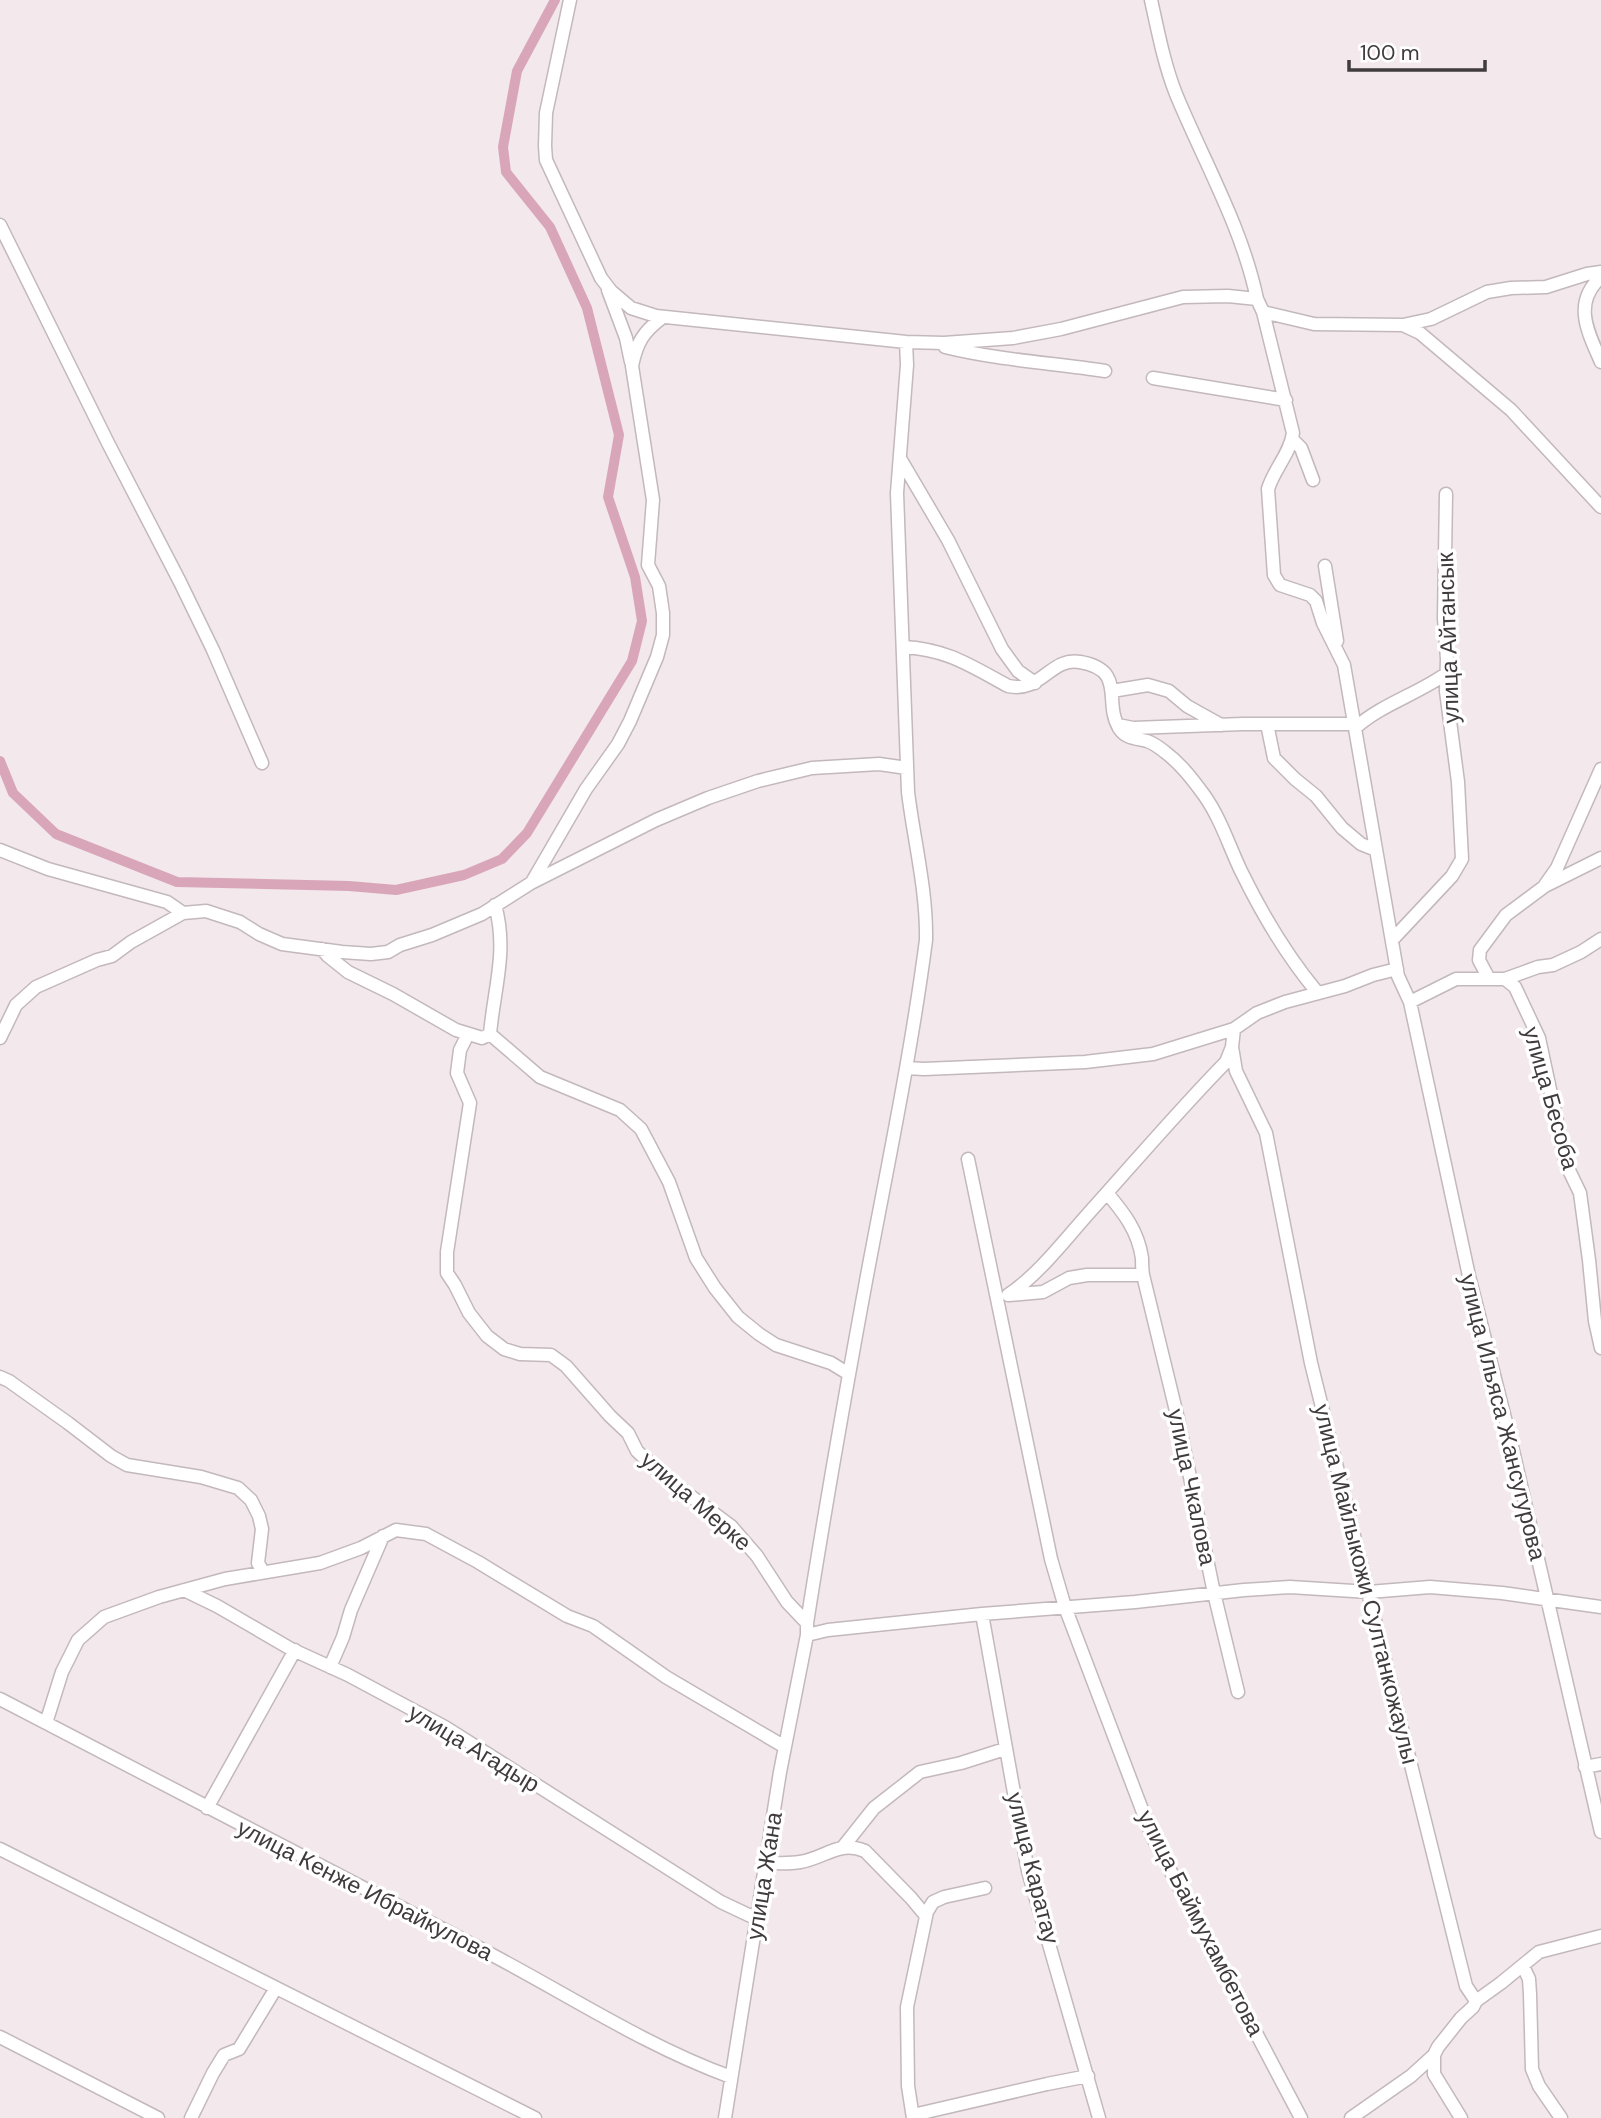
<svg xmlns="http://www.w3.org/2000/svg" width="1601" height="2118" font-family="'DM Sans',sans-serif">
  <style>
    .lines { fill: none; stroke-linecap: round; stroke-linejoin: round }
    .canal { stroke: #d9a6b9; stroke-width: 10 }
    .minor-casing { stroke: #c3b8bc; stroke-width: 15 }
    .minor { stroke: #fff; stroke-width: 12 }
    .labels { text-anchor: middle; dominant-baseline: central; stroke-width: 7; stroke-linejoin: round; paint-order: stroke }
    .street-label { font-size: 23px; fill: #403b3d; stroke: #fff }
  </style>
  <rect width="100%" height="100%" fill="#f3e8ec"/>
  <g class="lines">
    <!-- canal -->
    <path class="canal" d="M0,761L13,793L56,834L177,882L349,886L396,890L464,875L502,859L527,833L632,661L642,621L635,577L608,497L619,435L587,308L550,227L506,172L503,147L517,71L555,0"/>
    <defs>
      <path id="minor" d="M570,0L546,113L545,146L546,160L601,278L611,291L631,308L656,316L906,342L944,343L1013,338L1061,329L1183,297L1228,296L1257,299L1263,312L1293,433C1290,454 1274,469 1268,489L1274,575L1280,585L1310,595L1316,601L1323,623L1344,665L1398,976L1410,1002L1469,1276L1511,1442L1601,1832
        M1151,0C1158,31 1164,64 1176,94C1204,162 1242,227 1257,299
        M0,225L108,443L180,582L213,650L262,763
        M1601,277C1572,303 1588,332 1601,362
        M608,290L626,338L631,362
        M1263,312L1314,324L1403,325L1431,319L1487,292L1511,288L1546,287L1587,274L1601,272
        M1403,325L1420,333L1511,410L1601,507
        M945,347C998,360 1052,363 1105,371
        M1153,378L1286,400
        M1292,439L1301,448L1313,480
        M901,460L948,540L1002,649L1018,671L1035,683
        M1325,566L1337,641
        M903,647C947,649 971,666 1008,686C1042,693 1050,657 1080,662C1127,670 1103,702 1119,728C1126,739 1136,738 1147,741C1153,743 1160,748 1165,752C1181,764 1193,780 1204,795C1221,819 1229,846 1241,871C1262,914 1287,956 1317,992
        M1112,691L1148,685L1169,691L1187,706L1221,725
        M1267,724L1274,758L1295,779L1316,796L1342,828L1361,844L1376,850
        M1118,725L1133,728L1243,724H1355
        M1355,728C1382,704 1418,694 1447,673
        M0,850L48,869L167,902L183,913L206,911L240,922L259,934L282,944L342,952L371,954L388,952L400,945L432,935L482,914L531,883L656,820L708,798L758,781L812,768L879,764L907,768
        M532,882L586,789L618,744L630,721L657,657L663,635V613L659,586L648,565L653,500L632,366C637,342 643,332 663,317
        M1545,885L1557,868L1601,769
        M1393,939L1452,876L1462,859L1458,782L1446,691L1447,659L1444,618L1446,494
        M322,949L328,956L348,972L393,994L456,1030L482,1038L490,1034
        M1489,979L1479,960L1480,950L1506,915L1545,886L1601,858
        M1505,979L1515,987L1539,1038L1566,1164L1580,1193L1589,1260L1595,1321L1601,1348
        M1410,1002L1456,979H1505L1538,967L1553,965L1581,952L1601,939
        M1234,1029L1232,1047L1236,1071L1266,1133L1311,1363L1466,1986L1476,2001
        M468,1034L460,1050L457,1073L470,1103L447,1252V1273L455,1285L469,1313L487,1336L504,1349L520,1354L551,1355L566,1366L610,1416L628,1433L637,1451L661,1474L731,1526L757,1556L787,1602L807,1623
        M490,1034L540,1077L620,1110L641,1129L669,1182L696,1258L715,1288L738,1317L759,1334L776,1345L831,1363L849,1374
        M490,1034C494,988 508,951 495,905
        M0,1038L16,1005L36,987L97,960L112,956L131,942L183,913
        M906,1068L924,1069L1085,1062L1153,1054L1234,1029L1257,1013L1285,1002L1345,986L1373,975L1397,969
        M968,1159L1051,1559L1065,1607L1152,1836L1301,2118
        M1107,1193C1124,1213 1138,1231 1142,1258C1142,1264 1142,1269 1143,1275
        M1008,1295C1039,1274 1063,1242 1088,1214C1134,1163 1178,1111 1226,1062L1232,1047
        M1009,1295L1043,1292L1069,1278L1087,1275H1143L1178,1419L1214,1593L1238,1692
        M0,1377L9,1381L68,1423L111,1456L127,1465L201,1477L238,1488L251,1500L259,1516L262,1529L258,1563L263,1572
        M184,1590L217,1606L291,1649L348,1675L445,1727L721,1902L757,1919
        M982,1614L1028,1871L1099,2118
        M807,1635L828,1630L982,1614L1135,1602L1244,1590L1290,1587L1369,1592L1430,1587L1502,1593L1601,1607
        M330,1667L343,1637L351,1610L383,1536
        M0,1699C160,1783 321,1865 481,1949C564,1992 643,2045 731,2077
        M46,1723L62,1672L78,1640L104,1617L159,1597L225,1579L320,1563L361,1548L396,1530L426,1534L478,1562L567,1616L593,1626L666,1677L785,1747
        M1585,1767L1601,1764
        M207,1808L295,1650
        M843,1847L874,1808L920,1772L961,1763L1005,1749
        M0,1849L535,2118
        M766,1863C777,1863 789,1864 800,1862C825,1858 839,1840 865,1851L911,1898L926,1916
        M1523,1966L1529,1979L1530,1994L1532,2069L1539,2086L1561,2118
        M0,2037L158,2118
        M913,2115L1047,2084L1088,2076
        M191,2118L213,2073L224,2055L239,2049L276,1988
        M725,2118L780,1772L807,1635V1623C825,1509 845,1395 866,1281C887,1168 911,1055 926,940C927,891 914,841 908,792L897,493L907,365L906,342
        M913,2118L908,2086L907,2007L927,1912L933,1902L944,1897L985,1888
        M1351,2118L1411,2076L1434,2055
        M1461,2118L1434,2074V2055L1438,2047L1461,2018L1473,2007L1476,2001L1501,1983L1539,1952L1601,1936"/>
    </defs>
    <!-- minor casing -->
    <use href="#minor" class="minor-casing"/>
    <!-- minor -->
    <use href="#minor" class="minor"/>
  </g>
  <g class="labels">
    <!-- street labels -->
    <g class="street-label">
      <text transform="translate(1448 638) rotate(-92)">улица Айтансык</text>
      <text transform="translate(1551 1098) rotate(74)">улица Бесоба</text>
      <text transform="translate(1503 1417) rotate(76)">улица Ильяса Жансугурова</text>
      <text transform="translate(1192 1487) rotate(78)">улица Чкалова</text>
      <text transform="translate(696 1501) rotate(41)">улица Мерке</text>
      <text transform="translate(1366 1584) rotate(76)">улица Майлыкожи Султанкожаулы</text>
      <text transform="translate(474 1748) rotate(31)">улица Агадыр</text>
      <text transform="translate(1033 1868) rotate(76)">улица Каратау</text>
      <text transform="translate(764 1876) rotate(-81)">улица Жана</text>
      <text transform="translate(365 1890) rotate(27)">улица Кенже Ибрайкулова</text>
      <text transform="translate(1201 1923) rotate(63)">улица Баймухамбетова</text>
    </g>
  </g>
  <!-- scale -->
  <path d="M1349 60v10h136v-10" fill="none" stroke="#403b3d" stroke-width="3.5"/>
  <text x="1360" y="60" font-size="21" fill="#403b3d" stroke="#ffffff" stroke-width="5" paint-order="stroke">100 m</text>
</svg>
